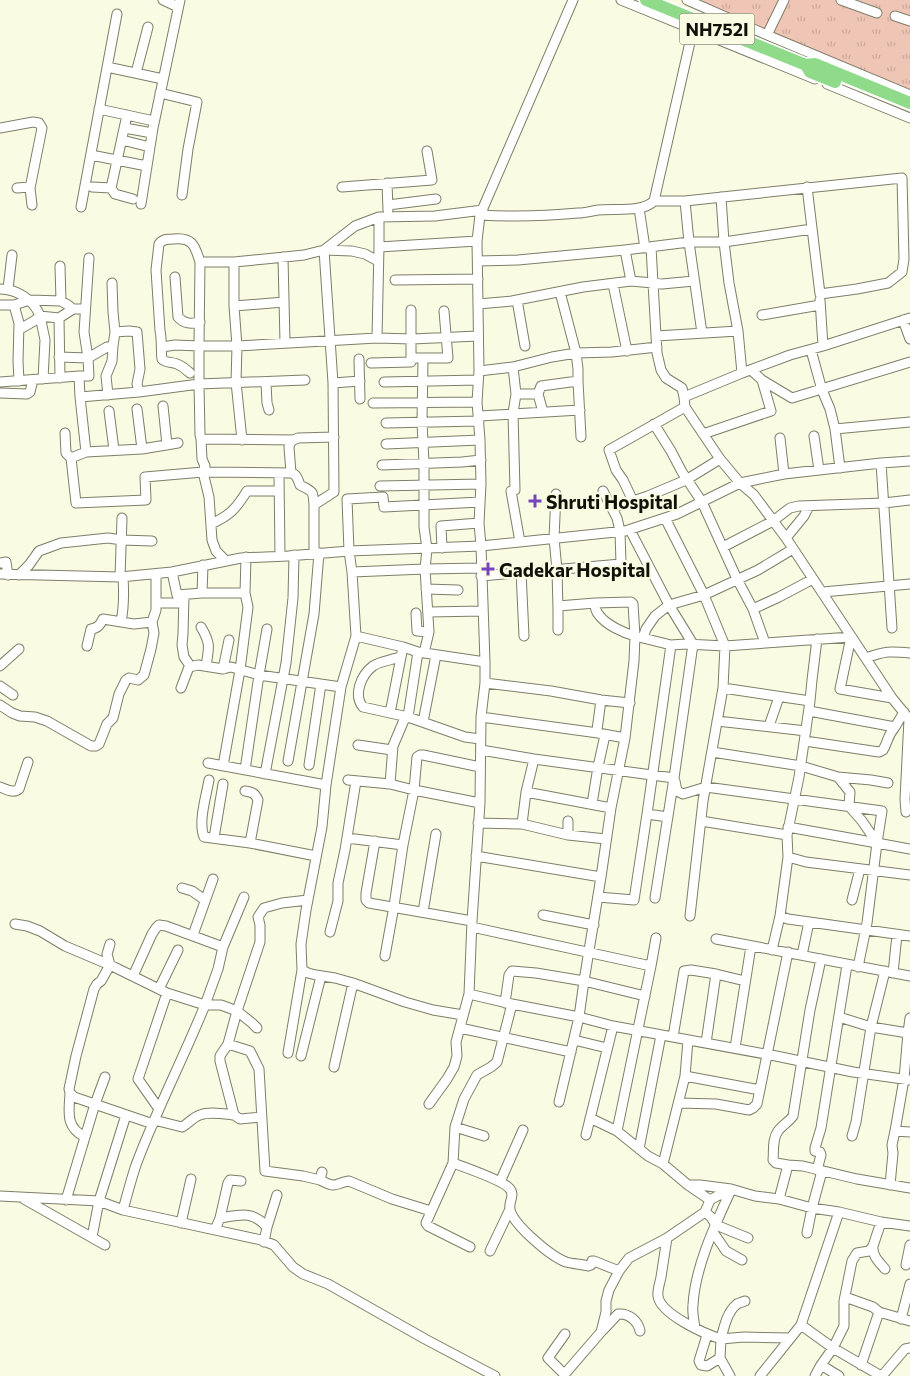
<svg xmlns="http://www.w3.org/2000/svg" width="910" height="1376" font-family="Commissioner,sans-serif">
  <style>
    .park { fill: url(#park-tufts) }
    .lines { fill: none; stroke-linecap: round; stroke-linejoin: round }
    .minor-casing { stroke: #7e7e69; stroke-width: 11 }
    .highway-casing { stroke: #fff; stroke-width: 15 }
    .minor { stroke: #fff; stroke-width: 9 }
    .highway { stroke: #8fdb8a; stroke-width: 12 }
    .poi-dot { fill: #7645bd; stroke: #fafbe3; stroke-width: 2 }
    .labels { text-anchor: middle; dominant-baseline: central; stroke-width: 4.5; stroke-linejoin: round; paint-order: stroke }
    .shield { fill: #fafbe3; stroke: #57574a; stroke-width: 1 }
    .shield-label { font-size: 18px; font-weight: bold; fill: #111109 }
    .poi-label { font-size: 19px; font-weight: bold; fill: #111109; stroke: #fafbe3; text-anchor: start }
  </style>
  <defs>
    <pattern id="park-tufts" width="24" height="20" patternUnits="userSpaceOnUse" patternTransform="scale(1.25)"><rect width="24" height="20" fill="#efc5b6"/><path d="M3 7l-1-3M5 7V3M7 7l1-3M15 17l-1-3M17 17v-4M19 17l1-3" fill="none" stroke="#cca89b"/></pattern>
  </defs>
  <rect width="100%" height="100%" fill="#fafbe3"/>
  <!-- park -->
  <path class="park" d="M682,0H910V90Z"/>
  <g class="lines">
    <defs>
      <path id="minor" d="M163,0L178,7
        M573,0L480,215L477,241L479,371L477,402L480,440L481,484L479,523L481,546L485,662V683L481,717L480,803L472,921L469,994L512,1004L579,1017L613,1026L776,1056L853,1072L910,1080
        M621,0L815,79
        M687,0L767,35L910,95
        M841,0L877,13
        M895,16L910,21
        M767,35L784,0
        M107,67L163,79
        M136,73L148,27
        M827,84L910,118
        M160,93L197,102L188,149L182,195
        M99,109L154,121
        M127,115L111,188L115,194L133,199
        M0,128L33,122L39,123L42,128L30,188L32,205
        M125,128L152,133
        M122,140L150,147
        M91,155L147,166
        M387,183L388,210
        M92,187L111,188
        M342,187L432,180L427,151
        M17,188L30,187
        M721,197L724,242L812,229
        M654,201L693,29
        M685,201L689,242L702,333
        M141,204L153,128L180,0
        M388,205L436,199
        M81,207L117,14
        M639,208L645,248
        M480,215C513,217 546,216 578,213C585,213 591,211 598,210C614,208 642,213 654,201H685L902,178L904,259L902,272L888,283L857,289L820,294L807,187
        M379,247V217
        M651,247L653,283L662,284L694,281
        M625,250L631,281
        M283,257L285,343
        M478,261L518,260L625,250L689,242H724L729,283L738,331L742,373
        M234,262V306L237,346L236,382L242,440
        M60,266L61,301L68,305L73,309
        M175,277L178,317C184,324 191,324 200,322
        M395,280L478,279
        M112,283L113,312L115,332
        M613,284L627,351
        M0,289C17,289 34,300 40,316L59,318L73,309H85
        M8,289L12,255
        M560,292L576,353L578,369V381L581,437
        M517,300L525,346
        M820,300L823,346
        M478,304L512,301L583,287L631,281L653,283L657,353L661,370L666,378L682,388L684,397L685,407L720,459L740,483L754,495L786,538L892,698L910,720
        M0,305H14
        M234,306L284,302
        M762,315L820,305
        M40,316L45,340L43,379
        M59,318L60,378
        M903,320L910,339
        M20,329L34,321L40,316
        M656,336L738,331
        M377,338L379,247L477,241
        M162,347L175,345L199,346L200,262H234L265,259L304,255L324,250L352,251L365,254L378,261
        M811,350L822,390L830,409L835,429L840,468
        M59,357L88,358L107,347L113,346L115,332L129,331L137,332L140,369L137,384L139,392
        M423,358H448L444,311
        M359,359L360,399
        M371,363L411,362V310
        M513,367L516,394L513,413L515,490L511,491L520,542
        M751,370L762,380L792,398L910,362
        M479,371L513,367L552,357L576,353L612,352L657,347
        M190,373C186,369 182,366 177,364C173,362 165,363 162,359C161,356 162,338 160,331L156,270L159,244C163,239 167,239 173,239C193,237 195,246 200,262
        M79,376H89L88,358L84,332L89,258
        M19,381L18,361L19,323L14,305L30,300L61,301
        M0,382L79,376L80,397L86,452
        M384,382L478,380
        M266,383L267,403L269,410
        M333,383L360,381
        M0,393L27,394L30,392L33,380
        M516,394H538L543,412
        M538,394L541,386L578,381
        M108,395L106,376L112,361L113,346
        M80,397L139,392L199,384V346H237L377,338L412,339L478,336
        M684,397L742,373L790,355L823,346L910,318
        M373,403L477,402
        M163,406L167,445
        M137,409L142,449
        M109,411L114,450
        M479,416L580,410
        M386,423L479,421
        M654,424L671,451L682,472L702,502L737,579L753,609L765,643
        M835,429L910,422
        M65,433L66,453L71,458
        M703,434L771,411L762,380
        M814,436L819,470
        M780,438L784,474
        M201,439L202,459L205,466L203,472L291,473L289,447L291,441L298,438L334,437
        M293,440L201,439L200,435L199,384L305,380
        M178,443L142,449L86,452L71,458L76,503L146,500L145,477L203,472L209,497L212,540L216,551L226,561
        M386,444L480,440
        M881,463L892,628
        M382,465L462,462L481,460
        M279,473L280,556
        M291,473C297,474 298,480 300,485C313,492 313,490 314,505
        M380,486L481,484
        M556,494L554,538L557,570L558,610V630
        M633,501L623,480L616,470L609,450L685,407
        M612,508L648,496L686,480L720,459
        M665,518L704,595L725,646L723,688L703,801L690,916
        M211,524C229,516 236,509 247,491H279
        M630,530L669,605L693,644L674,778L655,898
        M786,538L804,516L809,506
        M723,547L773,521L790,508L799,506L884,503L910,500
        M442,548L441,526L479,523
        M314,553V505L334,492L333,383L324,250L355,226L379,217L435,216L483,210
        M0,563L6,562L8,575
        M172,572L177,595L202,593H245L246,557
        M352,572L425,569L427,549L424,527V463L422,422L423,358H411
        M521,572L524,636
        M0,574L120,577L172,572L241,558L288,556L349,551L481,546L625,531L677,514L740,483L784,474L881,463L910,461
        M19,575L29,565L39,551L61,543L108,538L122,540L152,541
        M481,576L621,564L620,531L617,518L603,491
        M120,577L122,518
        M426,589L458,590
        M823,592L910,584
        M202,593L203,565
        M184,595L183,634L182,645L184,657L191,667
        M157,603H183
        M558,606L595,603
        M753,609L779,597L813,579
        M428,612L483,611
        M416,613L417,631L429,632
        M121,622C124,607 124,592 123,577
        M152,622L156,610V574
        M201,627C211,644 209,647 206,666
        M356,636L403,647
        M643,638L646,629L655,616L669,605L704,595L758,570L793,549
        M418,652L408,717L404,720L393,746L390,784L414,790L480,803
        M424,653L429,632L425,569L481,568
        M400,657C392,660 380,661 373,666C361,675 353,695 363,707L408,717L465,737L480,739
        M866,658C885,651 890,651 910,653
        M0,666L19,649
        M223,669L231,667L259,675L341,687L356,636L352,572L349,551L347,499L383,497L384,507L480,502
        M485,683L551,691L601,700L630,703
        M0,686L13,695
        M341,687L326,785L322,827L306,910L301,944L302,970L308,973L316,975L335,978L353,983L405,1002L433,1010L463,1015
        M181,688L189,667L198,665L223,669L229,640
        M723,688L810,701
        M0,705L12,713L20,716L35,717L47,721L91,746H96L99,744L107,724L113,718L119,694L126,680L129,678L138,680L144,675L151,649L154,633L152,622L134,624L103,619C100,625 98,628 91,629L87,646
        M809,711L895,727L904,712
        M390,713L403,647L418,652L485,662
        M481,717L598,733L625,738
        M717,721L806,731
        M423,722L436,655
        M769,726L779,697
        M598,733L597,730L601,700
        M805,741L879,752L883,750C888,742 887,736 895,727
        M358,745L392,750
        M481,750L534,759L674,778
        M712,752L801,766L838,777L871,780L888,783
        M288,761L314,614L319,553
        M208,763L326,785
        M309,765L321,684
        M223,766L240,670L248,607L245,593
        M245,770L259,675L267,629
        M265,774L286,663L293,598L294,555
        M838,777L850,792L849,806L862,821L877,843L867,923L858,967
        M209,780C206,797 198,822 204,837L250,843L316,856
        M348,780L390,784
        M675,781L677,791L683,794L706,787L882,811L877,843L910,849
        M0,787C6,789 13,794 19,789L28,762
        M245,791C252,792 255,793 258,800L250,843
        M526,792L611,808
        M592,804L598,767L605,735
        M906,812L905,799L909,719
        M647,814L671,645
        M568,821V835
        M701,821L787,835
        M478,823L522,824L568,835L606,839
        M522,824L526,792L534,759
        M788,827L877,843
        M214,838L223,784
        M347,838L403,845
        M375,841L366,893V900L369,903L472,921
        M476,856L601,877
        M788,857L806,862L910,875
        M182,888L192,891L205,900
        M598,897L634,900L647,814L668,817
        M852,900L860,869
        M423,912L436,834
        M543,915L594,925
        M780,916L788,919L910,936
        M15,924L27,926L40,931L65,946L110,965L167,993L205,1005L218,969L223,947L244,897
        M472,927L651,966L617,1131
        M330,932L338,901V883L345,850L356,781
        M193,935L213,879
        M716,939L910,976
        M110,944L107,954L110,965L101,981L97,984L94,989L76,1056L69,1089L70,1093L74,1097L153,1124
        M772,950L780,916L788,857L787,835L799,777L810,701L812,680L817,639
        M802,955L809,922
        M385,956L394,906L403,845L414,790L417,757L420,755H423L480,767
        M651,966L656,938
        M893,973L897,935
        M716,974L745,981
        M133,976L152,934L156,928L159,925L166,926L223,947
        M159,989L178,950
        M505,1003L509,975L512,971L536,973L584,981L645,996
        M839,1017L871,1027L908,1033L910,1018
        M257,1028L252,1023L237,1011L228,1044L250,1051L259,1069L265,1171L303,1176L320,1180L322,1172
        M460,1028L571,1052
        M673,1037L684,971L691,970L716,974L706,1043
        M574,1040L607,1048
        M228,1044L220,1056V1061L234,1115L240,1119L261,1117
        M735,1048L751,946
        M288,1053L302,970
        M301,1056L321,976
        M334,1067L353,983
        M685,1076L760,1090
        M70,1093C69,1112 65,1127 85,1137
        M559,1102L579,1017L584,981L601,877L611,808L625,738L634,661L635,636C624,633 606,625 599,615C596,612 595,607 595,603L631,602L633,604L635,636L671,645L686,644L725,646L851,637L840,689L892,698
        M679,1103L716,1104L749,1110L753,1108L757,1104L788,952
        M429,1104L447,1079L454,1067L457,1056L456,1042L469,994
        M159,1109L138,1079L167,993
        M590,1118L617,1131L648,1156L663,1164L688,1185L710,1200
        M154,1120L182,1127C188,1124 193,1117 200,1115C210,1111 224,1114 234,1115
        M455,1127L484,1136
        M895,1131L910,1132
        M586,1135L613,1026
        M852,1136L856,1122L871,1027L885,971
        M639,1149L661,1035
        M453,1163C464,1167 502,1180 509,1188C516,1195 508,1202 510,1210C514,1225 550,1256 566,1262C573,1264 581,1264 588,1266L591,1265L592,1261H594L619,1271
        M663,1164L685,1076L688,1040
        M788,1165L776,1163L773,1160C774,1151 772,1139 778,1131C782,1125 788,1123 793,1116L810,1010L821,959
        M817,1170L821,1155L820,1152L815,1151V1148L821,1128L847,965
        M320,1180C338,1189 332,1184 349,1181L392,1199L431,1211
        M500,1182L523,1130
        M688,1185H700L731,1189L755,1196L779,1199L812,1208L839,1212L881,1222L910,1226
        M890,1185L893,1153L892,1145L895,1131L904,1079L908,1033H910
        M0,1196L99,1201L123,1210L261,1240L274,1245L293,1267L303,1274L328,1284L425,1339L495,1376
        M24,1199L105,1245
        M779,1199L788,1165L803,1166L857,1179L910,1188
        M66,1200L95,1104L105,1077
        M123,1210C127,1195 131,1180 136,1165C156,1111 183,1059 205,1005H221L237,1011L260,942V925L258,917L264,908L282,903L308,900
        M705,1212L711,1217L716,1225L748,1238
        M220,1218C240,1215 252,1210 267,1227L264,1242
        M181,1223L191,1179
        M267,1227L277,1195
        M215,1230L220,1218L228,1183L230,1180L241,1181
        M713,1232L726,1251L742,1260
        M807,1233L812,1208L822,1171
        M92,1237L99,1201L126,1115
        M667,1238C665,1251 663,1264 661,1277C660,1283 657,1290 658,1296C660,1314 705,1334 721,1339C724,1327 727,1312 737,1304C739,1303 742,1302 745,1301
        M873,1246C872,1256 879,1262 885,1269
        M470,1247L428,1226L426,1223L453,1163L455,1127L464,1099L477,1075L491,1067L497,1062L512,1004
        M490,1251L510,1209
        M906,1265L910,1245
        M845,1297L873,1307L879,1312L861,1365
        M879,1312L910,1321
        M901,1319L910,1284
        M801,1325L833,1348L881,1376
        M695,1328C694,1321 692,1312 693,1305C695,1267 715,1225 731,1190
        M603,1330L618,1314C629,1313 638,1321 640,1331
        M707,1335L699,1361L701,1365L707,1366L720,1358L721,1339L744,1337L790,1338
        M720,1358L730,1376
        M821,1365L839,1376
        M564,1374L548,1358L565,1334
        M563,1376L601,1332L606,1312V1301L609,1290L619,1271L629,1258L667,1238L705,1212L710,1200L719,1195L729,1194
        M760,1376L801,1325L839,1212
        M815,1376L821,1365L833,1348L844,1326V1301L852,1261L857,1253L869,1251L873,1246L881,1222
        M882,1376L905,1349L910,1348"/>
      <path id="highway" d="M646,0L806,65L815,64L910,103
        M806,65L810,72L835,82"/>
    </defs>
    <!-- minor casing -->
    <use href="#minor" class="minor-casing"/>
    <!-- highway casing -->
    <use href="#highway" class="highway-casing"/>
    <!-- minor -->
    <use href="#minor" class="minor"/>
    <!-- highway -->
    <use href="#highway" class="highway"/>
  </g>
  <!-- markers -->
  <g class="poi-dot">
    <path d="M532.5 493.5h5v5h5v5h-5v5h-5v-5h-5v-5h5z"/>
    <path d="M485.5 561.5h5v5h5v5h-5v5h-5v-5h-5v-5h5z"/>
  </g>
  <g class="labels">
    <!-- shield labels -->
    <rect class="shield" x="679.5" y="13.5" width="75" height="31" rx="4"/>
    <g class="shield-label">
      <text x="717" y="29">NH752I</text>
    </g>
    <!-- poi labels -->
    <g class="poi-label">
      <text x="546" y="501">Shruti Hospital</text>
      <text x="499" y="569">Gadekar Hospital</text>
    </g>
  </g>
</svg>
